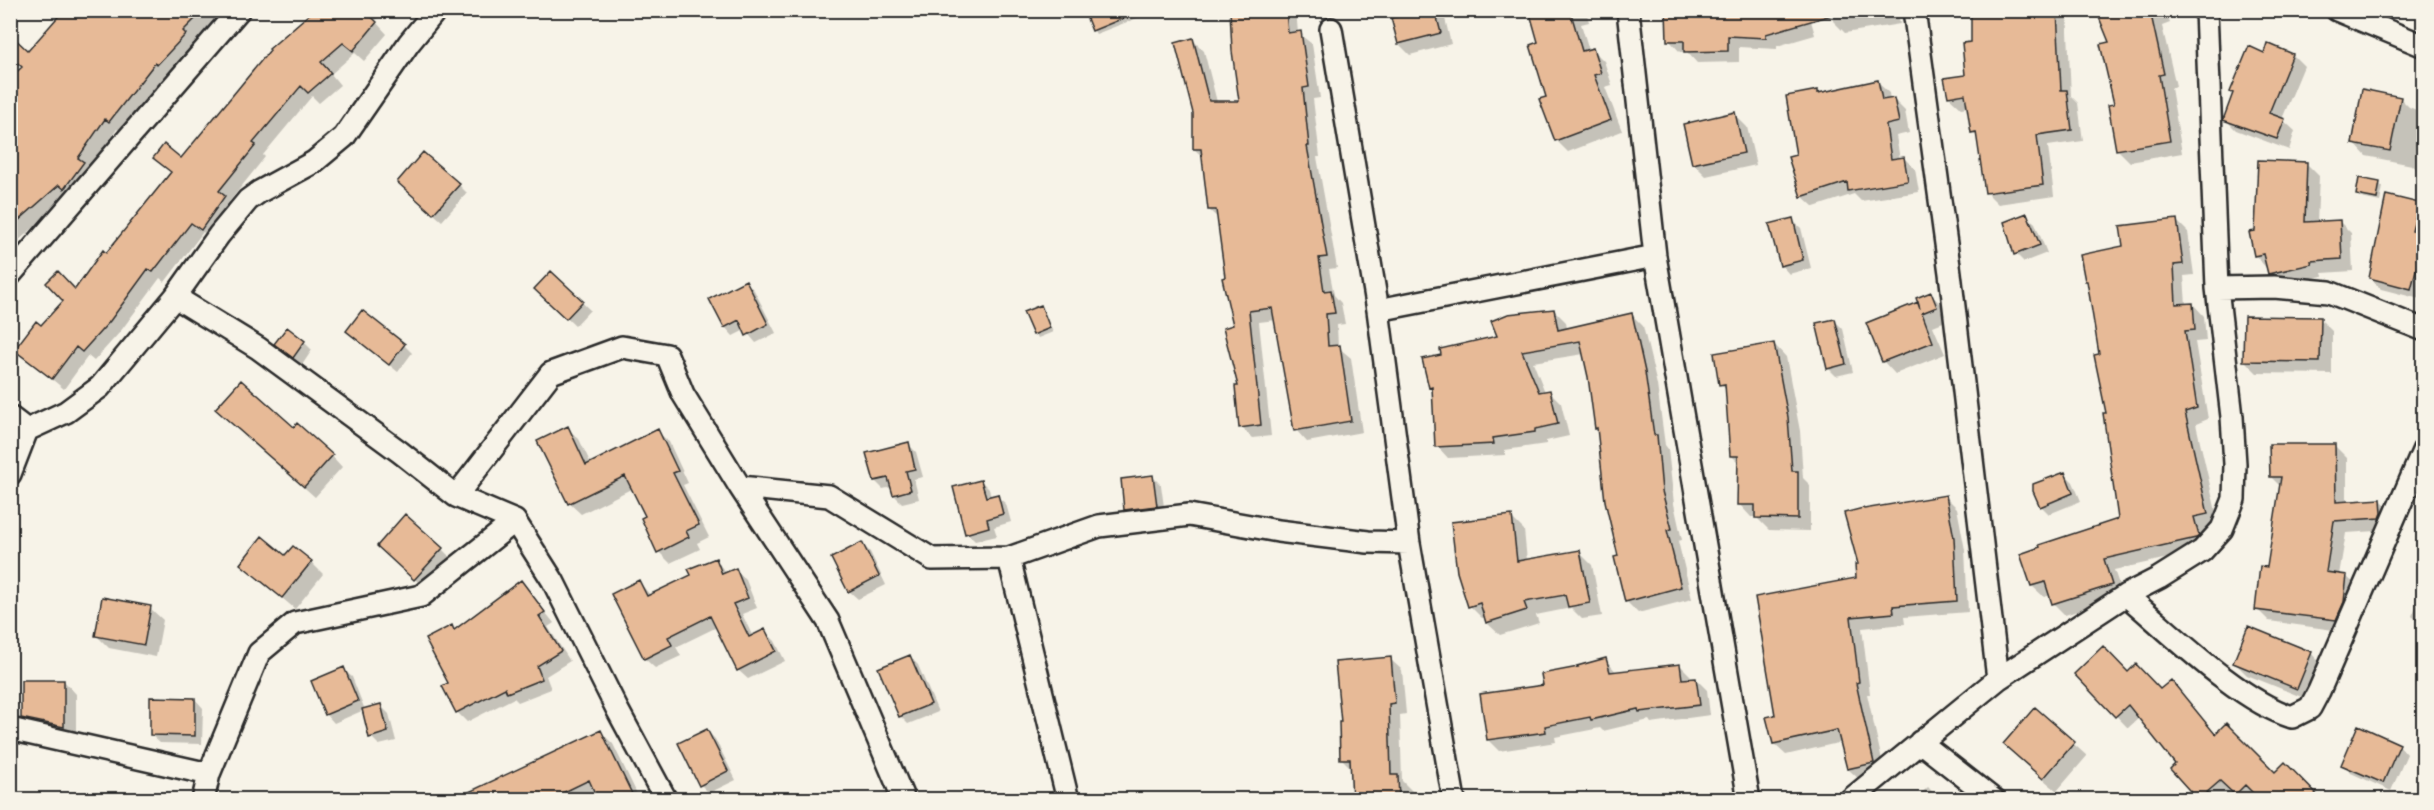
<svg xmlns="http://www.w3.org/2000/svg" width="2434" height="810" font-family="Sriracha,sans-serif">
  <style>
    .shadow { fill: #0003 }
    .building { fill: #e7ba97; stroke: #2b2b2b; stroke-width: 1.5 }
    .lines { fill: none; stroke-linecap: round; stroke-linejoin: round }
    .street-casing { stroke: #2b2b2b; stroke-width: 26 }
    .street { stroke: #f7f3e8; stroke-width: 21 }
  </style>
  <rect width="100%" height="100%" fill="#f7f3e8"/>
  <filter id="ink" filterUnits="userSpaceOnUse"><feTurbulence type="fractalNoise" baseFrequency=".0167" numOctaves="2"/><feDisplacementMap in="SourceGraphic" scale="12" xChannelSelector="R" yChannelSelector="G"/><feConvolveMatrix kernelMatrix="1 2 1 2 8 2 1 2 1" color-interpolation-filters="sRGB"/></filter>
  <g filter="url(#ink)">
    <!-- shadow -->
    <path class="shadow" d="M66,10H225L193,43L196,46L169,75L167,73L121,131L117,129L71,195L10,248V81L24,67L29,53Z
      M307,10H385L375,21L387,34L364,61L355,53L331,74L340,85L319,103L312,96L263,155L265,157L229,202L235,208L212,239L203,232L165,282L160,278L120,332L94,361L88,356L64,389L16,350L76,291L172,174L155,158L182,160L311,15Z
      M1105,10H1143L1145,15L1096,34L1086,18Z
      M1231,10H1296L1298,33L1312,44L1320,98L1313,99L1320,157H1317L1337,268L1329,269L1334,295L1341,303L1345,324L1337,325L1338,347L1351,358L1362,432L1307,442L1296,430L1276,320L1259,322L1271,436L1252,438L1241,427L1235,327L1219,219L1209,210L1204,158L1194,149L1193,40L1204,51L1217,102L1241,103Z
      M1391,10H1443L1451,44L1410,55L1399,44Z
      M1530,10H1586L1589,22L1581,24L1589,50L1592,49L1604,61L1612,85L1605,87L1622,131L1568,152L1556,140L1540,43Z
      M1808,10L1815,35L1777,46V49L1739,47V62L1697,63L1687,52H1680L1669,40Z
      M1831,10H1897L1900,24L1845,33L1833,21Z
      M1961,10H2067L2071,96L2078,103L2083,141L2048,146L2054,196L1998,204L1986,192L1979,138L1972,132L1968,107L1961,108L1949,97L1966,76L1973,44L1972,20Z
      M2098,10H2165L2170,23L2162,26L2176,86L2171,88L2182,153L2130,162L2117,149L2111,43Z
      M2416,10H2424V18Z
      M2268,45L2293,55L2304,66L2282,119L2295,131L2289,150L2236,130L2225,119Z
      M1877,82L1889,93L1890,100L1893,99L1905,111L1909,133L1896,136L1900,159L1904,158L1915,169L1919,192L1861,201L1854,194L1814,207L1802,196L1798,156L1817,92L1819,94Z
      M2400,98L2409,107L2424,113V175L2412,165L2366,156L2354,143Z
      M1734,114L1747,127L1756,165L1706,176L1694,164L1685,125Z
      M2307,164L2319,176L2317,223L2339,221L2351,233L2353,271L2322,273L2323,276L2281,285L2255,255L2256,232Z
      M2379,184L2383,187L2380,202L2361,198L2357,194Z
      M459,185L467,193L442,221L407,191Z
      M2418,204L2424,209V300L2381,289L2369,277L2385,214Z
      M2026,215L2035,223L2047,253L2024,262L2016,254Z
      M1792,220L1801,228L1811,268L1789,274L1781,265Z
      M2177,221L2188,232L2194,275L2184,276L2186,305L2193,304L2204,316L2206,341L2195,342L2208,419L2196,424L2219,525L2205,528L2210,548L2208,549L2114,570L2123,596L2065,615L2054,604L2051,595L2044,597L2032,586L2120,520L2101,355L2125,248Z
      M551,273L590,310L575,326L536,289Z
      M746,282L754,290L776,333L756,343L745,330L733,336L725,327Z
      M1930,294L1943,306L1948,320L1933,326L1945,354L1895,374L1883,361L1917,304Z
      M1040,307L1053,332L1038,338L1025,313Z
      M1554,310L1566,322L1567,329L1631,314L1643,326L1657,385L1665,445L1668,449L1674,504L1682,540L1678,541L1692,599L1638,613L1626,601L1584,354L1533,362L1545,392L1549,391L1561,403L1569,436L1546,441V444L1505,450V455L1448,458L1437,446L1433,390L1430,387L1499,337Z
      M2320,319L2332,331V374L2257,373L2244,360Z
      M1835,321L1843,329L1853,372L1836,376L1828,368Z
      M348,331L404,345L412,353L398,372Z
      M304,342L312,350L302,365L276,344Z
      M1774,344L1786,357L1800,431L1803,478L1810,485V531L1769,530L1756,517H1751L1739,504V463L1732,456L1727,391L1721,384Z
      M227,419L294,429L332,456L342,467L315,497Z
      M567,428L579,439L591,464L657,431L669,442L688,483L683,485L709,537L697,543L700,549L670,563L659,552L647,517L633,488L581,514L569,503Z
      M908,444L916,452L923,477L914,479L919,499L902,503L894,495L892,487L883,489L875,481Z
      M2334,445L2347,458V502L2381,500L2393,512L2392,530L2346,533L2339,575L2346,576L2359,588L2348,632L2269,621L2257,609L2269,568L2281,487L2271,477Z
      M2065,474L2073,482L2081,501L2049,514L2041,506Z
      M1153,477L1161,485L1165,514L1134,518L1126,509Z
      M981,481L989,489L991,497L997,496L1006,504L1011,522L994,527L997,536L975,541L967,533Z
      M1946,497L1957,508L1965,550L1968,612L1904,617L1905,624L1862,628L1870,694H1867L1885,774L1860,780L1848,769L1842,742L1786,755L1774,744L1777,716L1858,579Z
      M1511,517L1524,530L1527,561L1579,552L1592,565L1602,616L1582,619L1571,608L1536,615L1539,623L1500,635L1487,623L1486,617L1482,618L1470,606Z
      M862,544L870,552L886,585L858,599L849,591Z
      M442,549L454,561L428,591L391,558Z
      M286,557L311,562L323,574L295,609L242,564Z
      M715,559L727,574L736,570L746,580L757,608L742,614L753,637L765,631L775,641L785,661L748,679L738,670L717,627L676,647L681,656L655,668L645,659L613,594L639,582L651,596L693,576Z
      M521,582L554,623L548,627L570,661L546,676L551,689L518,702L514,698L467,722L457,712L444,687L450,684L451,627L455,631Z
      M2424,588V627L2412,616Z
      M150,608L163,620L156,657L109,648L97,636Z
      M2311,653L2323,666L2309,700L2247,675L2235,663Z
      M910,657L918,665L938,712L908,724L900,716Z
      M1390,659L1402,670L1406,714L1400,715L1402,781L1421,800H1353L1352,769L1341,758Z
      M1606,660L1617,673L1680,665L1691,676V680L1696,679L1707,690L1710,715L1651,723L1649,720L1603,731L1600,728L1555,737L1556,742L1499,751L1488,740L1545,687L1580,669Z
      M343,669L352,677L365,710L381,706L389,714L396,741L379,745L371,737L364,710L334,723L326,714Z
      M2076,674H2128L2160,691L2171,682L2216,735L2275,774L2255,800H2241L2233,792L2225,800H2200L2172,769L2177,764L2140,717L2128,728Z
      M64,681L76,694V739L35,731L23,718Z
      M195,699L203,708L202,744L160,743L151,735Z
      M2035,709L2087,756L2057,791L2017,757Z
      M707,731L715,739L736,780L709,793L701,785Z
      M601,732L613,744L640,800H600L597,794L584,800H466Z
      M2399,745L2407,754L2391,791L2351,773L2343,764Z
      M1928,787L1940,800H1914Z
      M1591,796L1595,800H1574V799Z"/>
    <!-- building -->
    <path class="building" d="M64,10H204L183,31L186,34L157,65L155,63L109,122L105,119L78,158L84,162L64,189L59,185L10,228V78L22,67L10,56V34L28,51Z
      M314,10H364L377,22L353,51L343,43L321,62L331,73L308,93L301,86L253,143L256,145L219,191L225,196L201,230L191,223L153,272L148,269L110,321L82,352L76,347L52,379L14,350L36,321L41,325L63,301L46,283L58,271L75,289L103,250L106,253L171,172L153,158L164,144L181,158L270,50L269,49Z
      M1101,10H1141V11L1092,31L1086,16Z
      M1230,10H1286L1288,33L1301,31L1309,87L1303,88L1309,146H1307L1327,257L1319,258L1324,291L1331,290L1335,313L1326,314L1328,346L1340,345L1351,421L1294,431L1272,308L1249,311L1261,425L1239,428L1235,386H1238L1223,328L1233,325L1222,278L1225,277L1216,210H1208L1201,149H1193V113L1175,43L1193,38L1209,101H1239L1232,51Z
      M1399,10H1435L1441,33L1398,44L1391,18L1400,16Z
      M1529,10H1570L1582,51L1593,48L1601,73L1594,75L1611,120L1555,141L1539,99L1546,97L1530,45L1538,42Z
      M1666,10H1831L1832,15L1766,34V38L1728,36V51L1684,52V41H1667Z
      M1971,10H2057L2061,90H2067L2072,130L2037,135L2043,185L1985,193L1976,132L1971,133L1965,94L1948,97L1944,78L1965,75L1962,43L1971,42Z
      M2096,10H2150L2164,74L2159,75L2170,141L2116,150L2108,105L2114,104L2100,44L2109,42Z
      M2267,43L2293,54L2269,113L2285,119L2277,139L2223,120L2233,93L2230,92L2249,46L2264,53Z
      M1878,80L1882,100L1894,98L1899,122L1886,125L1891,159L1904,157L1908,181L1848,191L1847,182L1801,197L1788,157L1796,155L1786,96L1818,90V93Z
      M2362,89L2401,97L2390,151L2352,144Z
      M1735,112L1744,153L1692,164L1683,124Z
      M423,152L460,184L433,214L397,182Z
      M2258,160L2307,162L2305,222L2340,220L2342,259L2311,261L2312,264L2268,274L2263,254L2254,256L2249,232L2255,231Z
      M2359,178L2380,182L2377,199L2356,195Z
      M2386,195L2419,203L2412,231L2424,234V240L2411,289L2369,278Z
      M2027,213L2040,245L2014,255L2004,222Z
      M1793,218L1803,260L1780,266L1769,224Z
      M2177,219L2183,264L2174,265L2176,304L2193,303L2195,330L2185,331L2197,408L2185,412L2208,514L2194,517L2199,536L2196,538L2104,559L2112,585L2052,604L2045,582L2031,586L2020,554L2040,547L2039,545L2118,519L2103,413H2106L2094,355L2099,354L2087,281H2085L2080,255L2123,246L2120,226Z
      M551,271L583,301L566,319L534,289Z
      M746,280L768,324L746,336L739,320L724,328L709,299Z
      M1931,292L1937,307L1922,313L1933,342L1882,362L1866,323L1918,302L1920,309L1916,298Z
      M1041,305L1050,328L1033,335L1023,312Z
      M1554,309L1558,330L1632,313L1645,372L1654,435H1657L1662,491L1672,529L1667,530L1681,587L1625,602L1614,557L1618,556L1605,501L1597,428L1595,429L1588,377L1580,341L1522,351L1539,392L1550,390L1558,424L1535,429V432L1493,438L1494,444L1435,447L1432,387L1429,388L1422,359L1441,355L1440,349L1497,336L1491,321L1508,314Z
      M362,310L405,344L389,365L346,331Z
      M2244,316L2321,317L2320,362L2243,361Z
      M1835,319L1846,364L1827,369L1816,323Z
      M287,327L305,341L293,358L274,344Z
      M1774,343L1788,417L1792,471H1798V519L1755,518V505H1737L1738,456H1730L1725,384L1719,385L1714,353Z
      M241,380L294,427L297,423L333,455L304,487L215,409Z
      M568,426L586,465L658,429L678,471L673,473L699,525L686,531L689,537L657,553L641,518L645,516L625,476L568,504L537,441Z
      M909,442L915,469L906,471L911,490L893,495L888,478L874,481L866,453Z
      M2269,444H2335L2336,502L2381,499L2382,513L2380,518L2334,521L2326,572L2347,575L2344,602L2336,620L2255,610L2260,566L2267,567L2281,477H2270Z
      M2065,472L2073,493L2040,507L2033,491V484Z
      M1153,475L1157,506L1124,510L1121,479Z
      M981,480L986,497L998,494L1003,514L987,519L989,527L965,534L953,487Z
      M1946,495L1954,538L1957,601L1893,606L1894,613L1851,617L1859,682L1856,683L1874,763L1847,769L1837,730L1773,744L1766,717L1775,715L1755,597L1856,578L1855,564H1858L1844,513L1863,508L1864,509Z
      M405,514L443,548L414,580L377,546Z
      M1512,515L1517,561L1580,550L1590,603L1568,607L1565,595L1524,602L1527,610L1486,623L1480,603L1468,607L1457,572L1451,522Z
      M262,536L285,555L293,546L312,561L282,598L240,564Z
      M862,542L879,576L848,592L831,558Z
      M716,558L722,574L736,568L748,598L733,604L749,637L765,629L776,651L737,671L710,616L668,637L672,645L644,659L611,594L639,580L647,596L691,575L688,569Z
      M521,580L545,612L539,616L561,651L537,666L542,679L507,693L505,688L456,713L442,686L448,683L425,639L452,625L454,630Z
      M102,597L151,606L144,645L95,636Z
      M2248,626L2312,652L2297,689L2233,663Z
      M2103,646L2128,672L2136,664L2160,689L2171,680L2215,734L2226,723L2275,772L2285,762L2322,800H2260L2245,785L2235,795L2220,781L2198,800L2170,769L2175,764L2128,705L2115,717L2074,674Z
      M910,655L931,704L899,717L878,668Z
      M1391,657L1395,703L1389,704L1391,775H1398L1399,800H1352L1350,759H1340L1339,722H1341L1335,662Z
      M1606,658L1610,672L1680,664L1682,679L1696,678L1700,705L1639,712L1638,709L1591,720L1590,717L1545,726L1546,732L1487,740L1480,694L1543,685L1541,674L1578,667L1577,666Z
      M344,667L358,701L325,715L311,681Z
      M21,680H64V727L21,718Z
      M150,697L195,698V736L150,735Z
      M381,704L388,732L369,738L362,709Z
      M2035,707L2075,742L2043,779L2003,744Z
      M2358,725L2400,744L2383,783L2341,765Z
      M707,729L728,771L699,786L678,743Z
      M601,730L635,800H598L589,780L548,800H452Z"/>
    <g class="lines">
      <defs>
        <path id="street" d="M1628,10L1655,256L1749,800
          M2337,10L2424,46
          M1331,29L1378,310L1409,543L1454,800
          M10,275L239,10
          M2217,288L2274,287L2329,292L2424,330
          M175,297L258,348L400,452L456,496L551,373L622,347L667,355L683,394L740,487L829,496L932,559L1009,558L1099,526L1189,515L1278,531L1368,542L1409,543
          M1378,310L1655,256
          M10,417L27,430
          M10,474L27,430L66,412L100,387L175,297L219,235L248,200L259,192L314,162L344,137L409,43L436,10
          M740,487L828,621L904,800
          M456,496L515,521L553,581L617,709L666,800
          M1009,558L1068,800
          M2126,595C2170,632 2239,701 2292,717L2310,708L2319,691L2424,449
          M1998,679L2126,595L2159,578L2202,551L2222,529L2234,499L2235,464L2232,417L2217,288L2206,10
          M10,729L209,774L203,800
          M1920,742L1994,800
          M209,774L259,653L295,623L421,596L515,521
          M1850,800L1998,679L1950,273L1914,10"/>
      </defs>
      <!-- street casing -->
      <use href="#street" class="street-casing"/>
      <!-- street -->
      <use href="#street" class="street"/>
    </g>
  </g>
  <!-- margin -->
  <rect width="2434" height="810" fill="none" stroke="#f7f3e8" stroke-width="36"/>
  <rect x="18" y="18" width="2398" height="774" fill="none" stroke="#2b2b2b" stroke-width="2" filter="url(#ink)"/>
</svg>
